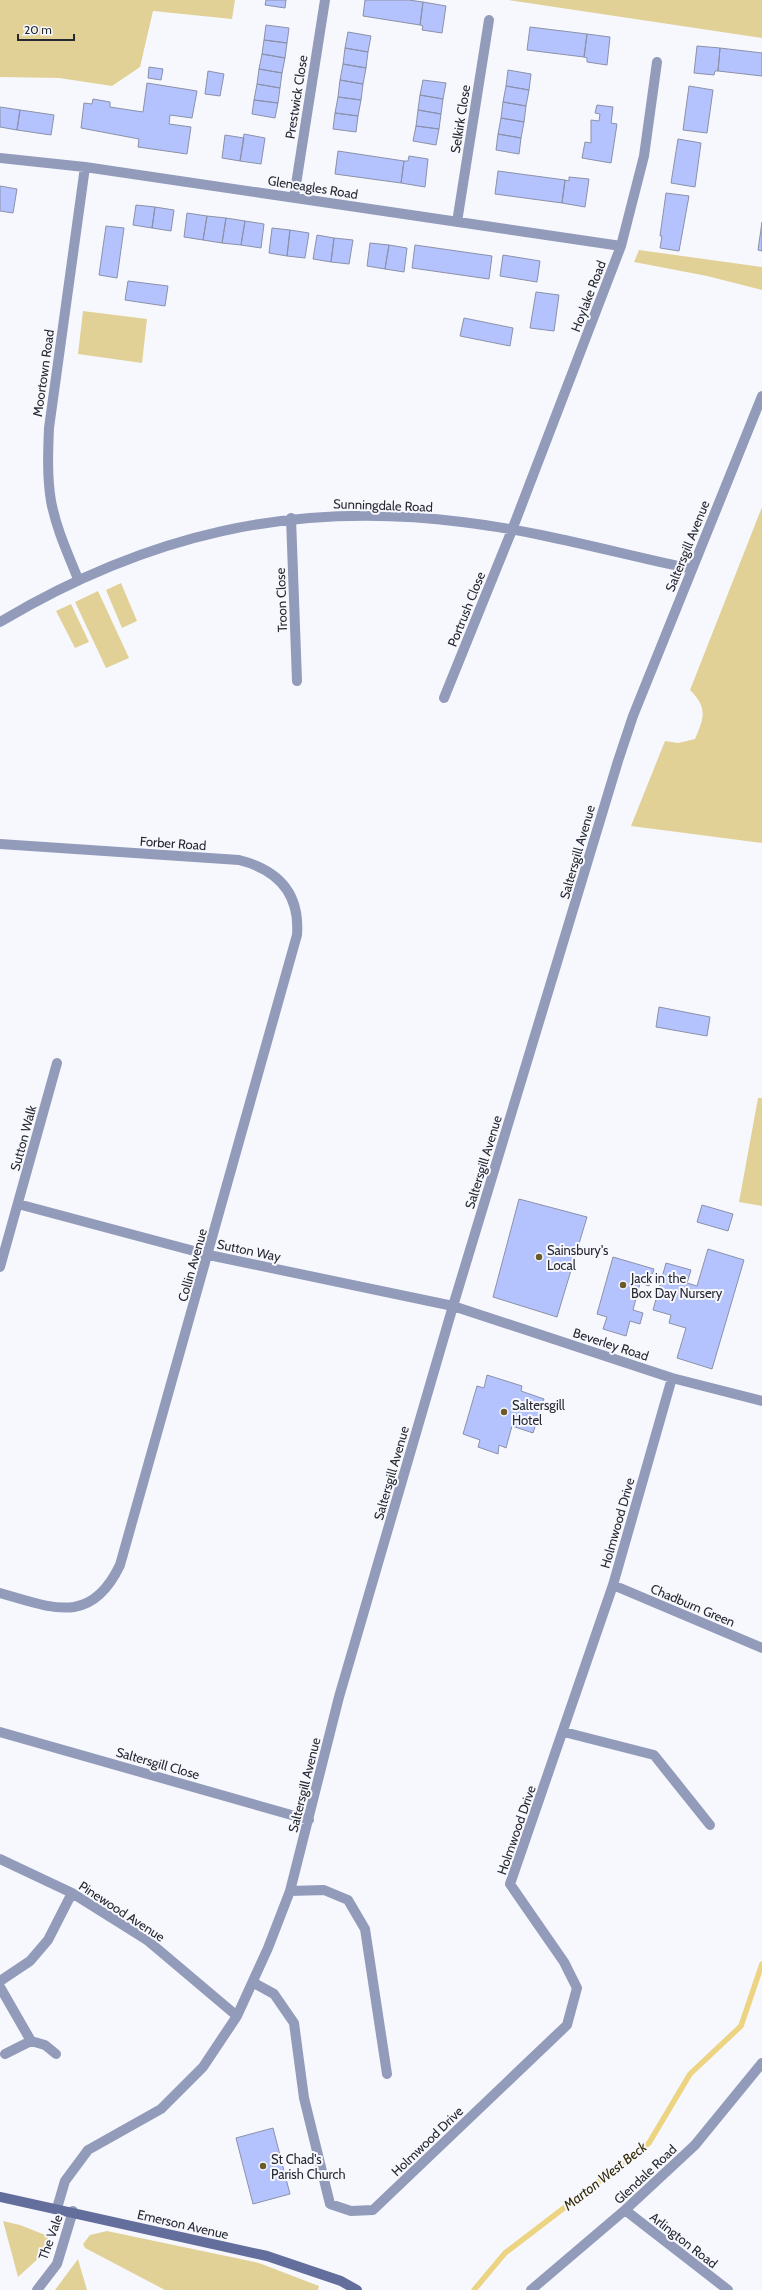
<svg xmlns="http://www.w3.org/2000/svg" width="762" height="2290" font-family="Cabin,sans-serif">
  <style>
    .green { fill: #e2d197 }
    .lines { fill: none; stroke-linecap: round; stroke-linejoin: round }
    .stream { stroke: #ecd482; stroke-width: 5.5 }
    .building { fill: #b4c3fd; stroke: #8b91a9 }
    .street { stroke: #939bbb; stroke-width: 10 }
    .secondary { stroke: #646e9c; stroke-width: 10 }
    .poi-dot { fill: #6a5b29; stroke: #f7f8fe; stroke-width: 1.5 }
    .labels { text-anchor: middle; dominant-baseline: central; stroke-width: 4; stroke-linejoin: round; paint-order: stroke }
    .street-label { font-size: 13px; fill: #272932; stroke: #f7f8fe }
    .poi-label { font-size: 13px; fill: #272932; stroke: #f7f8fe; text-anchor: start }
    .water-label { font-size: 14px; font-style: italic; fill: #332904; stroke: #f7f8fe }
  </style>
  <rect width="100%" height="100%" fill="#f7f8fe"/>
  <!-- green -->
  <path class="green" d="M0,0H235L232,19L153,11L140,67L112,86L59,78L0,77Z
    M508,0H762V38Z
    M639,250L762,267V290L707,276L634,262Z
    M83,311L147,319L142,363L78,354Z
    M762,507V843L631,826L665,741L678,743L695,739C704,718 708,708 690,690Z
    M121,583L137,621L122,628L106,590Z
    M98,591L129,658L106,668L75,602Z
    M71,604L89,642L75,648L56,611Z
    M758,1098H762V1206L739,1202Z
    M3,2221L20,2225L48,2236C47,2254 31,2265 18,2277Z
    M107,2231L259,2263L319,2286L318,2290H165L85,2248L83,2244L90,2235Z
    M78,2259L87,2290H55Z"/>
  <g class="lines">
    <!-- stream -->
    <path class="stream" d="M474,2290L505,2253L649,2143L690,2074L741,2026L762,1964"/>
  </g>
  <!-- building -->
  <path class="building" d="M266,0H286L285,8L265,5Z
    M365,0H409L423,2L420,25L363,16Z
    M423,2L446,6L442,33L422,30L423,26L420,25Z
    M266,25L289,28L287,43L264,40Z
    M530,27L587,34L584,57L527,50Z
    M348,32L371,36L368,52L345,48Z
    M587,34L610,37L607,65L587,62V58L584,57Z
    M264,40L287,43L285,58L262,54Z
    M697,46L720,48L718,71H715L714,75L694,73Z
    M345,48L368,52L366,68L343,64Z
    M720,48L762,53V76L718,71Z
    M262,54L285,58L282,73L259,69Z
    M343,64L366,68L363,84L340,80Z
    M149,67L163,69L161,80L148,78Z
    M259,69L282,73L280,88L257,84Z
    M508,70L531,74L529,90L506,86Z
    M208,71L224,74L220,96L205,94Z
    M340,80L363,84L361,100L338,97Z
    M423,80L446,83L443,99L420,95Z
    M147,83L197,91L192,118L170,115L169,124L191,127L187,154L138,147L139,139L81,128L84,103L92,104L93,99L110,102V107L143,112Z
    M257,84L280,88L278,103L254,100Z
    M506,86L529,90L526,106L503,102Z
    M689,86L713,90L707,133L683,130Z
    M420,95L443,99L441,114L418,110Z
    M338,97L361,100L358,116L335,113Z
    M254,100L278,103L275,118L252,114Z
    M503,102L526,106L524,122L501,118Z
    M597,105L613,107L611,123L617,124L611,163L582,158L585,142L591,143V120L599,121L600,114L595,113Z
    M0,107L20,110L17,130L0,127Z
    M20,110L54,115L51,135L17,130Z
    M418,110L441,114L439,129L416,126Z
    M335,113L358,116L356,132L333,129Z
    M501,118L524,122L521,138L498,134Z
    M416,126L439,129L436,145L413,141Z
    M244,134L265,138L261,164L240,161Z
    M498,134L521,138L519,154L496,150Z
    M225,135L244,138L240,161L222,158Z
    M678,139L701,143L695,187L671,183Z
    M338,151L404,161L401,183L335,174Z
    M409,156L428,159L425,187L401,183L404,161H408Z
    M498,171L565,180L562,203L495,194Z
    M569,177L589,179L585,207L562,203L565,180L569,181Z
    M0,186L17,189L13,213L0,211Z
    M666,193L689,196L679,251L660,248L662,236H660Z
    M136,205L155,207L152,228L133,225Z
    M155,207L174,210L171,231L152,228Z
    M187,213L207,216L203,240L184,237Z
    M207,216L226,218L222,243L203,240Z
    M226,218L245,221L241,245L222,243Z
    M245,221L264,224L261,248L241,245Z
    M762,222V251L758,250Z
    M106,226L124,228L117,278L99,275Z
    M272,228L290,230L287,256L269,253Z
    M290,230L309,233L305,258L287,256Z
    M317,235L334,238L331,262L313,259Z
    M334,238L353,240L349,264L331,262Z
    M370,243L389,245L385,269L367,266Z
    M389,245L407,248L404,272L385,269Z
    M415,245L492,256L489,279L412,268Z
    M503,255L540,261L537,282L500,276Z
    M128,281L168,286L165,306L125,300Z
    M536,292L559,295L554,331L530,328Z
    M464,318L513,328L510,346L460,336Z
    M659,1007L710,1017L707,1036L656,1027Z
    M519,1199L587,1217L557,1317L493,1297Z
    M702,1205L733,1214L728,1231L697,1222Z
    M708,1249L744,1260L712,1369L677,1358L686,1328L669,1323L671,1315L653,1310L666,1263L691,1270L687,1283L697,1286Z
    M613,1257L654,1269L649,1286L640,1283L633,1310L643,1313L640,1324L630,1321L626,1336L603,1329L607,1317L597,1314Z
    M487,1375L522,1386L521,1391L544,1399L533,1433L512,1426L506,1448L499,1445L498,1454L478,1447L480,1440L463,1434L477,1386L484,1388Z
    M273,2128L290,2194L253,2204L236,2138Z"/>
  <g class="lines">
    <!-- street -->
    <path class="street" d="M0,158L85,167L621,246
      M294,197L325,0
      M457,222L489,20
      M291,518L297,681
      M78,579C68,554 56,528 51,501C47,477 48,452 49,428L85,167
      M0,622C146,535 292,500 462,522C539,531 616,553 692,569
      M444,698L512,530L621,246L644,156L657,62
      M0,844L239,860C279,870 300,894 297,935L120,1565C91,1626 53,1608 0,1593
      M18,1204L209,1255L453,1306L672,1378L762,1401
      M0,1267L57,1063
      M613,1585L762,1648
      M0,1732L309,1820
      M564,1732L654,1755L710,1825
      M0,1859L72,1893L147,1940L237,2016
      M290,1891L324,1890L348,1900L365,1929L387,2074
      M0,1981L30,1961L48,1940L72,1893
      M254,1983L274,1994L294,2023L304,2098L330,2204L351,2211L373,2210L567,2025L577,1988L564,1962L510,1884L613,1585L672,1378
      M0,1987L31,2041
      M5,2054L31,2041L45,2045L56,2054
      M57,2208L65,2181L88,2150L161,2109L203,2067L237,2016L268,1948L290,1891L339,1697L453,1306L618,761L633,716L762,396
      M625,2210L728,2290
      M37,2290L57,2264L73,2211
      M531,2290L625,2210L695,2145L762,2063"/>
    <!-- secondary -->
    <path class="secondary" d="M0,2197L267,2256L341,2281L357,2290"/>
  </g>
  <!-- markers -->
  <g class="poi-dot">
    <circle cx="539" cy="1257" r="4"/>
    <circle cx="623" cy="1285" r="4"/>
    <circle cx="504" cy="1412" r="4"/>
    <circle cx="263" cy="2166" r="4"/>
  </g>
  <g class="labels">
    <!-- street labels -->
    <g class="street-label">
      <text transform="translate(296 97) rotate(-81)">Prestwick Close</text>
      <text transform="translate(460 119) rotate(-81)">Selkirk Close</text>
      <text transform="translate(313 187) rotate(9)">Gleneagles Road</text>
      <text transform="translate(588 296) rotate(-69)">Hoylake Road</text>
      <text transform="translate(43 373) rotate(-82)">Moortown Road</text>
      <text transform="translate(383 505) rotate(2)">Sunningdale Road</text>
      <text transform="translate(687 546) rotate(-68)">Saltersgill Avenue</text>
      <text transform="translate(281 600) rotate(-92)">Troon Close</text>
      <text transform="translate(466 609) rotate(-68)">Portrush Close</text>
      <text transform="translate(173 843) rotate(4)">Forber Road</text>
      <text transform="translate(577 852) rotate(-74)">Saltersgill Avenue</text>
      <text transform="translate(23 1138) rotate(-75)">Sutton Walk</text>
      <text transform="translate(483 1162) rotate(-73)">Saltersgill Avenue</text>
      <text transform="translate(249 1250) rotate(12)">Sutton Way</text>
      <text transform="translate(192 1265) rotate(-74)">Collin Avenue</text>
      <text transform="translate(611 1344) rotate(18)">Beverley Road</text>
      <text transform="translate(391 1473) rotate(-74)">Saltersgill Avenue</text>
      <text transform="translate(617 1523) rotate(-74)">Holmwood Drive</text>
      <text transform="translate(693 1605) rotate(23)">Chadburn Green</text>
      <text transform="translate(158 1763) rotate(16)">Saltersgill Close</text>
      <text transform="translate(304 1785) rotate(-76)">Saltersgill Avenue</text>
      <text transform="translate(516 1830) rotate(-71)">Holmwood Drive</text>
      <text transform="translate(122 1911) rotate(33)">Pinewood Avenue</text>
      <text transform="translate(427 2141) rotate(-44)">Holmwood Drive</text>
      <text transform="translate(645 2174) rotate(-43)">Glendale Road</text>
      <text transform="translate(183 2224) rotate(13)">Emerson Avenue</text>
      <text transform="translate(50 2237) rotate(-70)">The Vale</text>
      <text transform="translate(684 2240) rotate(38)">Arlington Road</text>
    </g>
    <!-- poi labels -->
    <g class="poi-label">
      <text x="547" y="1250">Sainsbury's<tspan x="547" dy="15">Local</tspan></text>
      <text x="631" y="1278">Jack in the<tspan x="631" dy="15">Box Day Nursery</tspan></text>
      <text x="512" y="1405">Saltersgill<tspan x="512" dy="15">Hotel</tspan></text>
      <text x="271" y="2159">St Chad's<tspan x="271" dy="15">Parish Church</tspan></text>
    </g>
    <!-- water labels -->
    <g class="water-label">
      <text transform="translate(605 2176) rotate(-38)">Marton West Beck</text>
    </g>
  </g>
  <!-- scale -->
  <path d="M18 34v6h56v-6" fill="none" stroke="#272932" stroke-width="2"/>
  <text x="24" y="34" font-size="12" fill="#272932" stroke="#f7f8fe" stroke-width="3" paint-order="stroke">20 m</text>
</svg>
